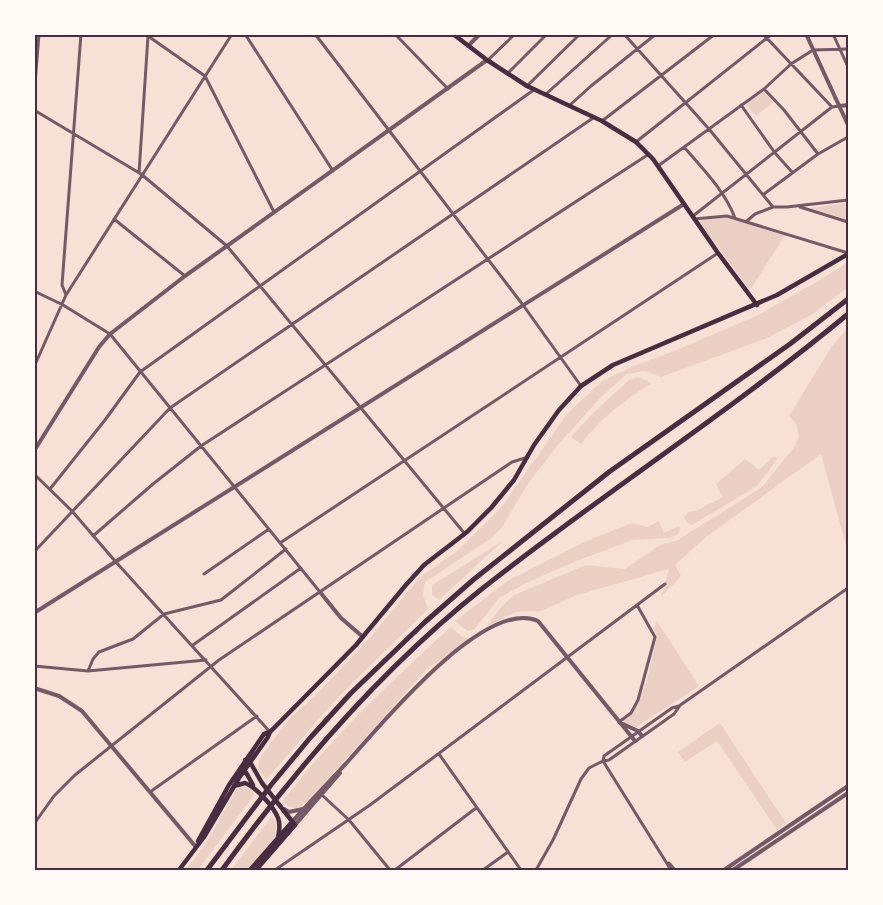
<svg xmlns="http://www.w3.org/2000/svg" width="883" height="905" font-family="'Archivo Narrow',sans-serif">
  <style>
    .green { fill: #ebcfc5 }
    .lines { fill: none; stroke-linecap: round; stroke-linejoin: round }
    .minor { stroke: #755966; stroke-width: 3 }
    .tertiary { stroke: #755966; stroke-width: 4 }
    .secondary { stroke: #4a2c40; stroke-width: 4.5 }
    .motorway { stroke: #4a2c40; stroke-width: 5 }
    .neatline { fill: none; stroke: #4a2c40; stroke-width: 2 }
  </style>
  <rect width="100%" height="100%" fill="#f7e1d7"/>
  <!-- green -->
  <path class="green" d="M762,91L774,102L756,116L746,104Z
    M848,203V220L810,208Z
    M727,217L753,222L786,234L750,290L699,222L703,220Z
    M848,262V287L811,315L765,339L661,377L644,371L627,374L602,396L557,446L527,485L502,527L493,537L425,582L423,595L428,609L337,698L266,780L258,768L259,759L289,719L319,692L372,635L419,578L457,551L501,508L567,414L602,381L631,367L672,352L756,316L820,280Z
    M848,328V553L821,454L706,537L675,565L681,576L661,597L669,569L577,595L541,611L515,612L486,627L501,607L514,595L586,565L625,569L660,545L678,540L762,487L795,446L799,436L796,423L789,416L832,346Z
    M638,377L652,383C624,400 601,418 581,444L571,437L592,414L630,379Z
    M773,457L778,458L757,486L692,525L686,522L684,517L688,512L698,510L723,497L716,484L745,459L759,470Z
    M659,521L664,533L679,526L681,529L677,535L668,538L633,540L579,560L526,583L499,598L474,630L467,631L455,621L509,580L586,541L632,523L647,527Z
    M503,541L439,600L432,595V585Z
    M656,620L699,686L636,727L623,722C646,702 650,665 657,637L654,630Z
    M451,627L462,637L471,639L427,669L308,801L297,808L290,807L282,802C332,737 391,681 451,627Z
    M720,723L786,823L777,830L717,741L685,762L678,752Z
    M243,787L251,789L254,795L198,870H186L204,846L237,789Z
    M272,816L276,823V836L248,870H231Z"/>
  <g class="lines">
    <!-- minor -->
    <path class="minor" d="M245,34L333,171
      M315,34L523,305L581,386
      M395,34L448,89
      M624,34L709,129L773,207
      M763,34L832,107
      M833,34L848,67
      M148,36L205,76L274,212
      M488,60L515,34
      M508,73L547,34
      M528,85L580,34
      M764,89L784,110L818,154
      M546,94L613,34
      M34,97L39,34
      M570,105L591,86L656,34
      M741,105L775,153L792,172
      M34,110L141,174L227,246L465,534
      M602,121L715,34
      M636,142L772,34
      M684,147C703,169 725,191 735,218
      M658,166L764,89L791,64L813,50L848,49
      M139,173L148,36
      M764,194L818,154L848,137
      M800,207L848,222
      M693,216L832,107L839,106
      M114,219L185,276
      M694,219L727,216L848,253
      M747,221L755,214L773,207H787L848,200
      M34,291L63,305L110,334L320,592
      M66,295L62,285L81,34
      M34,367L66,295L232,34
      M34,474L72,511L115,561L270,732
      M50,489L105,420L140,372L535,89
      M93,536L153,484L201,446L649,154
      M280,543L718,253
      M34,552L170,408L593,118
      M204,574L269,529
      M637,605L665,584
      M193,645L301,568
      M34,666L88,671L206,660
      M88,671L93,659L99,652L133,639L164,614L221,600L286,549
      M439,754L521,870
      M603,761L604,756L672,708L679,706L848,588
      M603,761L671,870
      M150,792L257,716
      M322,795L349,820L390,870
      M34,824L54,796L75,775L219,660L512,462L525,458
      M669,863L675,870
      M275,870L370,805L637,605L655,637L638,700L631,713L619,722
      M395,870L476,808
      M483,870L508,852
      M536,870L553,840L581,779L589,768L603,761L609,760L674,714L679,707"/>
    <!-- tertiary -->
    <path class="tertiary" d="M806,34L848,125
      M468,46L480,34
      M840,106L848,105
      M34,451L99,347L110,334L185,276L487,60
      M320,592L341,618L363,637
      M34,613L684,204
      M34,688L59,696L82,711L196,847
      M623,724L638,731L642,736
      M284,809L289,812L303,809
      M292,822C311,800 332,779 351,758C383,722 486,597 538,621L635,741
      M295,825L340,773
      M724,870L848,786
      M733,870L848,793"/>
    <!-- secondary -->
    <path class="secondary" d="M453,34L487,60L527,86L602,121L636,142L653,159L718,253L757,305
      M245,760L250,762L262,783L295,825L256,870
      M244,769L253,785
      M234,786L245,783C256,787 274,807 278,818C281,825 279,831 278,838
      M198,841L229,785L264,734L270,732
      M179,870L204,837L239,778L268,737L270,732L356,645L405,586L424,565L467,532L491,508L514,480L534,445L559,410L581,386L613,365L777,295L848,254
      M250,870L292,822"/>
    <!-- motorway -->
    <path class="motorway" d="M207,870L271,785L310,738L351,693L425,622L473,580L609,472L790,344L848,299
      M222,870C297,767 382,668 483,588C602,494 731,411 848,314"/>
  </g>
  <!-- border -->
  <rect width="883" height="905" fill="none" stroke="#fffaf5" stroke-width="72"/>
  <rect x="36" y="36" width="811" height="833" class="neatline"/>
</svg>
